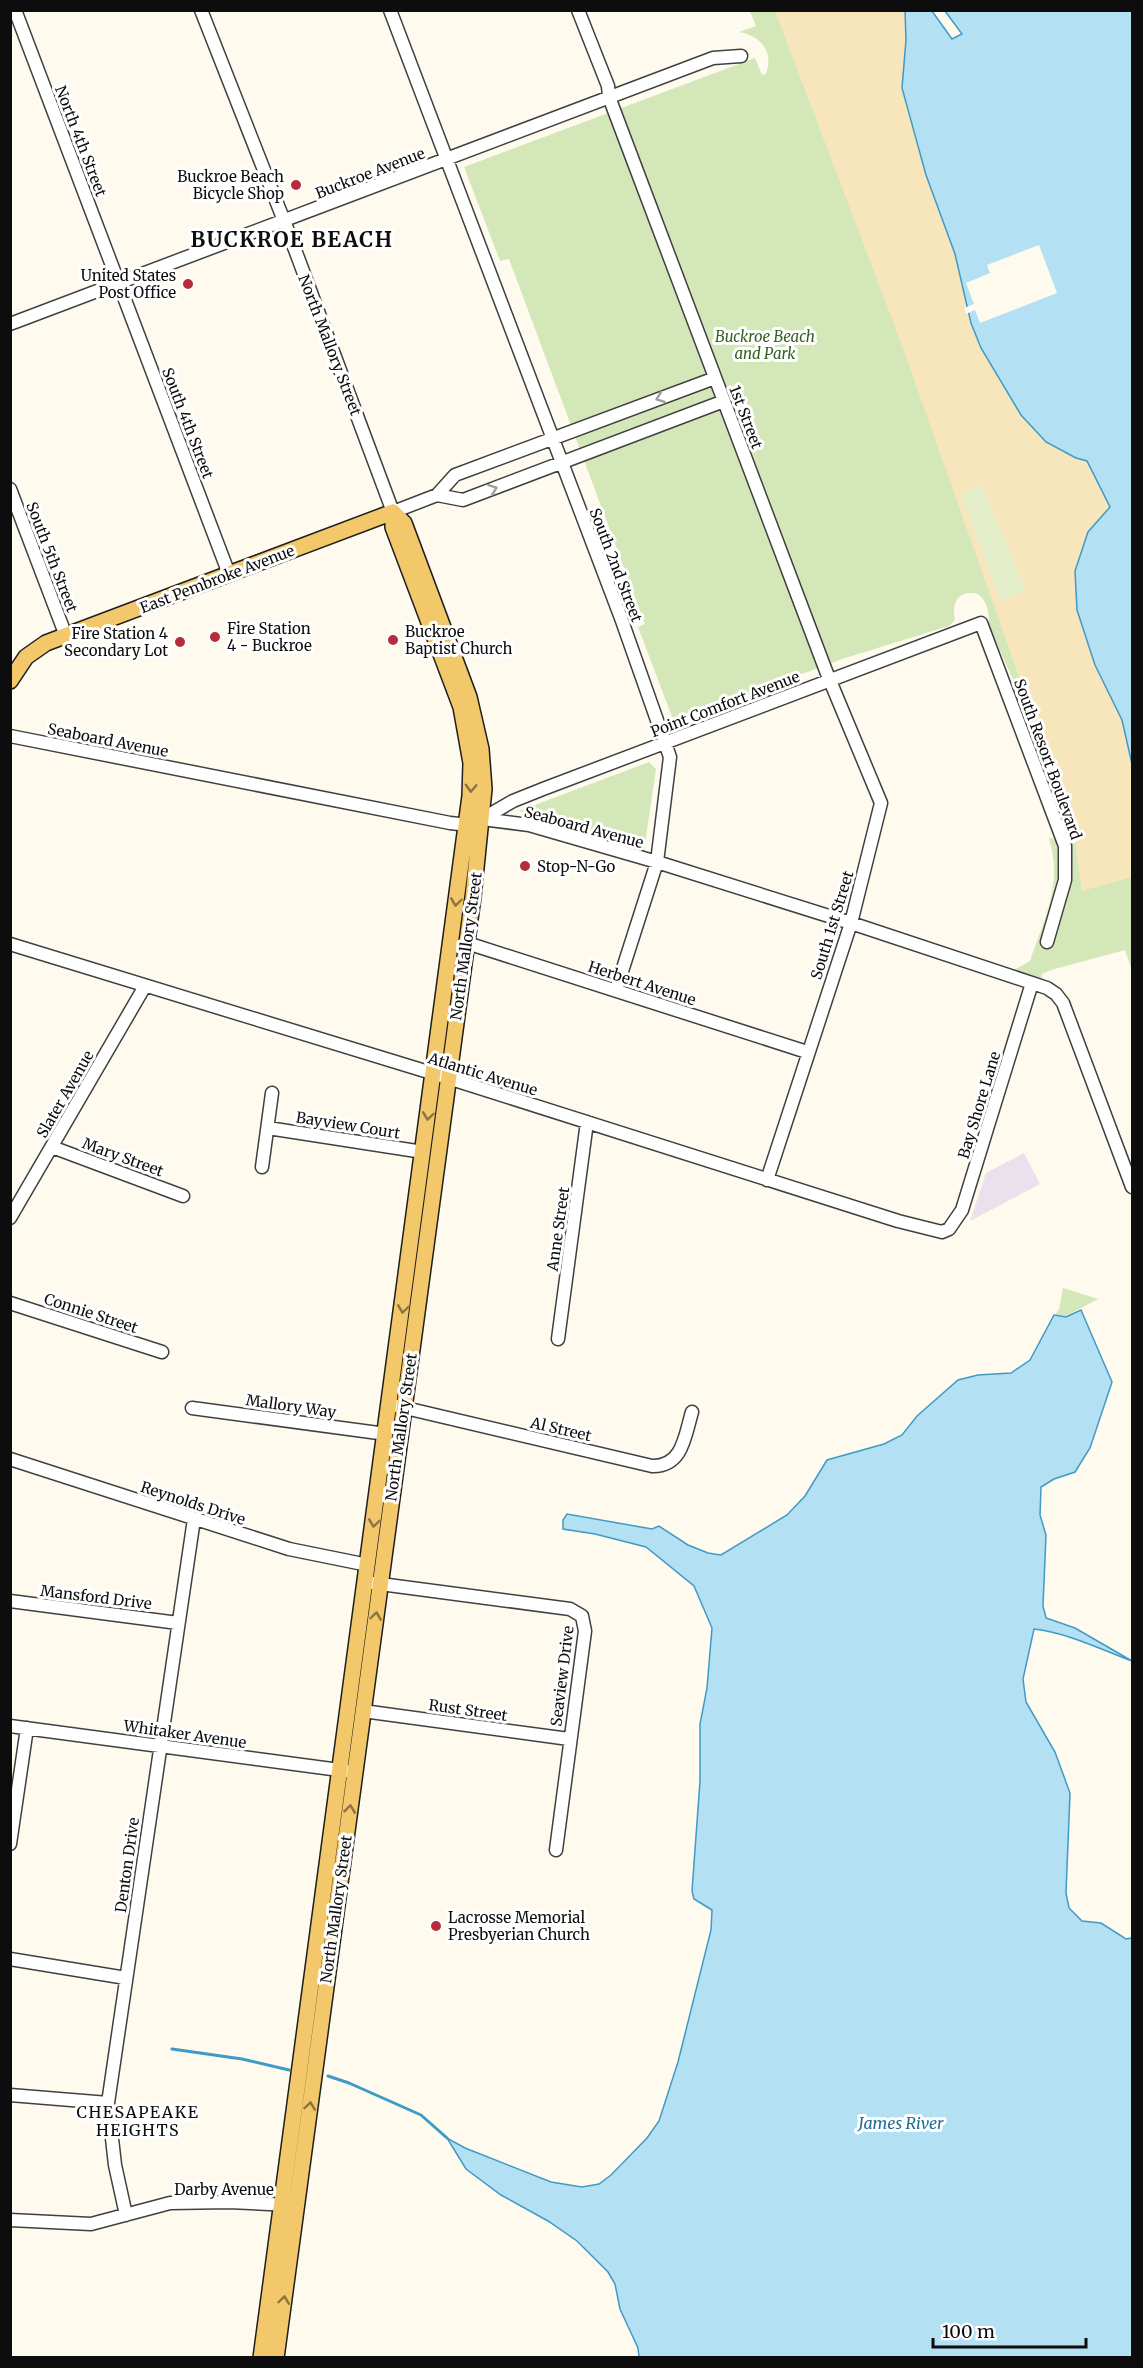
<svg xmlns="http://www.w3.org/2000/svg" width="1143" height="2368" font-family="Merriweather,serif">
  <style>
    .industrial { fill: #e9e1eb }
    .green { fill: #d4e7b9 }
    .sand { fill: #f7e6bc }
    .pitch { fill: #e4eeca }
    .water { fill: #b4e0f3; stroke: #3f9ac6; stroke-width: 1.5 }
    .pier { fill: #fefaed }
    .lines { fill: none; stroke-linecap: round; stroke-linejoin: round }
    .stream { stroke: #3f9ac6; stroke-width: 3 }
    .minor-casing { stroke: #404040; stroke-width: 15 }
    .major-casing { stroke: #1e1e1e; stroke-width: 18 }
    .minor { stroke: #fff; stroke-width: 12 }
    .major { stroke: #f2c86a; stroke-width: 15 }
    .oneway { stroke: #9e9e9e }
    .oneway2 { stroke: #8b7440 }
    .poi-dot { fill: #b62c3b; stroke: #fff; stroke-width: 2 }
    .labels { text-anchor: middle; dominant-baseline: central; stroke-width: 6; stroke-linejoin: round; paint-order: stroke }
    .street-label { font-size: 15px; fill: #0d0d0d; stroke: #fff }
    .poi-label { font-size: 15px; fill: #0d0d0d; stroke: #fff; text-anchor: start }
    .park-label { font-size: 15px; font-style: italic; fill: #326120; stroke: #fff }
    .neighbourhood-label { font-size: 16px; letter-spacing: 1.5px; fill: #0d0d0d; stroke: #fff }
    .water-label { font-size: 16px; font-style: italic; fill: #1c6a98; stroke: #fff }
    .district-label { font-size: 21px; font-weight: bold; letter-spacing: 1.5px; fill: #0d0d0d; stroke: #fff }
  </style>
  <rect width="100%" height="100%" fill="#fefaed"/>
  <!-- industrial -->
  <path class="industrial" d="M1024,1153L1040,1184L970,1221L986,1173Z"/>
  <!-- green -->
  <path class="green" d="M750,11H877L1132,808V971L1125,950L1051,970L1042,974L1041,979L1014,970L1030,961C1045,917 1063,885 1049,838L1082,844L1054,771L989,626C989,613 988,602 978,594C958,589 951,603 955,620L949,626L842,659L674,722L638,627L645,624L509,259L500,261L464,167L755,58L762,75L766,74C774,51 761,36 739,32L756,26Z
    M649,762L656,769L644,851L519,811Z
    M1063,1288L1098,1299L1049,1325L1059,1309Z"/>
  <!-- sand -->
  <path class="sand" d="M775,11H932L1048,249L1132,594V877L1082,891L1075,842L1082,836L1069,805L1064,804L900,340Z"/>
  <!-- pitch -->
  <path class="pitch" d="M981,484L1026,591L1000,601L961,494Z"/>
  <!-- water -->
  <path class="water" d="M905,11H932L952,39L962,34L945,11H1132V764L1122,720L1095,665L1077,610L1075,571L1088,532L1110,507L1087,461L1076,458L1046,442L1021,415L981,348L971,323L955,254L926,175L902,88L906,40Z
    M1081,1310L1112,1382L1090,1448L1075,1472L1054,1479L1041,1487L1040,1515L1046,1535L1043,1606L1046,1618L1075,1628L1132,1661C1100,1649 1068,1633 1034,1629L1023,1679L1026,1702L1055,1752L1070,1793L1066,1893L1069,1908L1082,1921L1101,1923L1126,1939L1132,1938V2357H639L638,2348L620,2309L615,2284L608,2272L577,2241L548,2221L501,2195L466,2169L447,2138L465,2148L551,2182L582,2187L599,2184L611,2175L647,2138L659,2121L678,2062L711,1930L712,1910L694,1899L692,1891L700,1781V1724L707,1688L712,1628L694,1586L646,1547L595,1534L563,1529V1520L567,1514L652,1529L659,1526L688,1545L708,1553L721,1555L787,1515L805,1496L827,1460L884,1444L902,1435L917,1416L958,1380L978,1375L1011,1373L1030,1360L1054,1315L1066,1317Z"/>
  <!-- pier -->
  <path class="pier" d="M1039,245L1057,293L980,323L975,310L966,314L964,308L974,304L966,283L990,273L987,265Z"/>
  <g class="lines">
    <!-- stream -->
    <path class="stream" d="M172,2049L242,2059L289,2070
      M328,2076L349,2083L421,2115L447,2138"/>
    <defs>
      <path id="minor" d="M15,10L229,574
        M201,10L288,231L393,512L437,495L455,475L715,378
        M390,10L621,618L670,757L657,862L616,990
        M578,10L608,86L609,97L826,671L881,803L851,923L767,1180
        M10,324L713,58L741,56
        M10,489L66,636
        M437,495L463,500L724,401
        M10,736L450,823L459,824L482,819L529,825L657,862L851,923L1047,988L1056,994L1063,1003L1132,1187
        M482,819L513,801L543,789L981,623L1065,846V880L1047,942
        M467,943L807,1052
        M10,944L448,1078L898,1221L942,1232L949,1229L962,1210L1032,983
        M268,1128L423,1152
        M52,1147L183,1196
        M262,1167L272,1093
        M10,1218L145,986
        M10,1303L162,1352
        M558,1339L587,1122
        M397,1406L652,1466C683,1467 685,1435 692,1412
        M192,1408L386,1434
        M10,1459L289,1549L368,1565
        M373,1583L570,1609L582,1616L585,1631L556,1850
        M10,1601L178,1623
        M363,1711L569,1739
        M10,1726L347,1771
        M10,1844L27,1728
        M10,1959L126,1978
        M10,2095L108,2103
        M126,2215L115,2165L108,2103L194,1519
        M10,2220L91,2224L170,2203L229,2202L290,2205"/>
      <path id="major" d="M10,681L26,657L46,643L393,512
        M261,2358L470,796L471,763L461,707L393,527V512
        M276,2358L473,897L484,789L481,749L469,697L404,523L393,512"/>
    </defs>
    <!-- minor casing -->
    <use href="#minor" class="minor-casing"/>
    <!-- major casing -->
    <use href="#major" class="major-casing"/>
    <!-- minor -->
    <use href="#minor" class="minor"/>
    <!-- major -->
    <use href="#major" class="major"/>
  </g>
  <!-- one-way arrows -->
  <defs><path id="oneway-chevron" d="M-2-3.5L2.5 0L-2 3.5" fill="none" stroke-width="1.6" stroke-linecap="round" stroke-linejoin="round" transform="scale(1.5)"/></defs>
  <g class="oneway">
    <use href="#oneway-chevron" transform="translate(660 398) rotate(160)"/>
    <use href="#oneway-chevron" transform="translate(493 489) rotate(-21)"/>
  </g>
  <g class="oneway2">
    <use href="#oneway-chevron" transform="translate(471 788) rotate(92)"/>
    <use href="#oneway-chevron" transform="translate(456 902) rotate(98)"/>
    <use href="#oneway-chevron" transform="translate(428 1116) rotate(98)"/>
    <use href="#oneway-chevron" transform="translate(403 1309) rotate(98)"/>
    <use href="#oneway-chevron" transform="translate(374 1523) rotate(98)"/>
    <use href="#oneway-chevron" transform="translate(376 1616) rotate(-82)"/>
    <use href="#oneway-chevron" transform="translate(350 1809) rotate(-83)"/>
    <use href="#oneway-chevron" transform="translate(310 2106) rotate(-82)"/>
    <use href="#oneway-chevron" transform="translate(284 2300) rotate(-82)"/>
  </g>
  <!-- markers -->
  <g class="poi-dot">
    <circle cx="296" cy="185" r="6"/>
    <circle cx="188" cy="284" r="6"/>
    <circle cx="215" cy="637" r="6"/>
    <circle cx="393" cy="640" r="6"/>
    <circle cx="180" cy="642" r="6"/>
    <circle cx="525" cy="866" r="6"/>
    <circle cx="436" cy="1926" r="6"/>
  </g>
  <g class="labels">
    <!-- street labels -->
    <g class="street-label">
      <text transform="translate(81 141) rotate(69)">North 4th Street</text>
      <text transform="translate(370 173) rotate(-21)">Buckroe Avenue</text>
      <text transform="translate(330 345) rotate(69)">North Mallory Street</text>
      <text transform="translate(746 417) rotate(69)">1st Street</text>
      <text transform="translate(188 423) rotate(69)">South 4th Street</text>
      <text transform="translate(52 557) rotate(69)">South 5th Street</text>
      <text transform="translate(616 565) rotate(69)">South 2nd Street</text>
      <text transform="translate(217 579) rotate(-21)">East Pembroke Avenue</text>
      <text transform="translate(725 704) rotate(-21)">Point Comfort Avenue</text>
      <text transform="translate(108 740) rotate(11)">Seaboard Avenue</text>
      <text transform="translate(1048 759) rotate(70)">South Resort Boulevard</text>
      <text transform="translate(584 827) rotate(15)">Seaboard Avenue</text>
      <text transform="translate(832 925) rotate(-73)">South 1st Street</text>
      <text transform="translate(466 946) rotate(-82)">North Mallory Street</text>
      <text transform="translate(642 983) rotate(18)">Herbert Avenue</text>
      <text transform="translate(483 1074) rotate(17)">Atlantic Avenue</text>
      <text transform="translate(65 1094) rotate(-60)">Slater Avenue</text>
      <text transform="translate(979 1105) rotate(-73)">Bay Shore Lane</text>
      <text transform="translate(348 1125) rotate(9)">Bayview Court</text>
      <text transform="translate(123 1157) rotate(20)">Mary Street</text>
      <text transform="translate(558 1229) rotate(-82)">Anne Street</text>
      <text transform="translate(91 1313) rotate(18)">Connie Street</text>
      <text transform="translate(291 1406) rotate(8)">Mallory Way</text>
      <text transform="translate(401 1427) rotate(-82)">North Mallory Street</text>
      <text transform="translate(561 1429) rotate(13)">Al Street</text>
      <text transform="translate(193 1503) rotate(18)">Reynolds Drive</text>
      <text transform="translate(96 1597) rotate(7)">Mansford Drive</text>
      <text transform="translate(562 1676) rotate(-83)">Seaview Drive</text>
      <text transform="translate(468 1710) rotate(8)">Rust Street</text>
      <text transform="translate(185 1734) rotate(8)">Whitaker Avenue</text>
      <text transform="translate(127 1865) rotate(-82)">Denton Drive</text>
      <text transform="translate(336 1909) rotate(-82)">North Mallory Street</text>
      <text x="224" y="2189">Darby Avenue</text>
    </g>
    <!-- poi labels -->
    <g class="poi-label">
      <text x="284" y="176" text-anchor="end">Buckroe Beach<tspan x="284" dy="17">Bicycle Shop</tspan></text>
      <text x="176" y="275" text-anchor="end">United States<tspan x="176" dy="17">Post Office</tspan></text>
      <text x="227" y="628">Fire Station<tspan x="227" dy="17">4 - Buckroe</tspan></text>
      <text x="405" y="631">Buckroe<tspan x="405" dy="17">Baptist Church</tspan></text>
      <text x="168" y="633" text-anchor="end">Fire Station 4<tspan x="168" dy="17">Secondary Lot</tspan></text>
      <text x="537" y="866">Stop-N-Go</text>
      <text x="448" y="1917">Lacrosse Memorial<tspan x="448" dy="17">Presbyerian Church</tspan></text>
    </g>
    <!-- park labels -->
    <g class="park-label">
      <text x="765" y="336">Buckroe Beach<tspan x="765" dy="17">and Park</tspan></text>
    </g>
    <!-- neighbourhood labels -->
    <g class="neighbourhood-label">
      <text x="138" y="2112">CHESAPEAKE<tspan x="138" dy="18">HEIGHTS</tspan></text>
    </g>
    <!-- water labels -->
    <g class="water-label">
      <text x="901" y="2123">James River</text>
    </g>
    <!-- district labels -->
    <g class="district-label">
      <text x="292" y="239">BUCKROE BEACH</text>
    </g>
  </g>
  <!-- border -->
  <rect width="1143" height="2368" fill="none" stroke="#0d0d0d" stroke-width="24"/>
  <!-- scale -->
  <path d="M933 2338v9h153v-9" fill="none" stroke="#0d0d0d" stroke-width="3"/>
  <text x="942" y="2338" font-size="18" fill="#0d0d0d" stroke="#ffffff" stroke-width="4.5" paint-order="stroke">100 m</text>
</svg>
